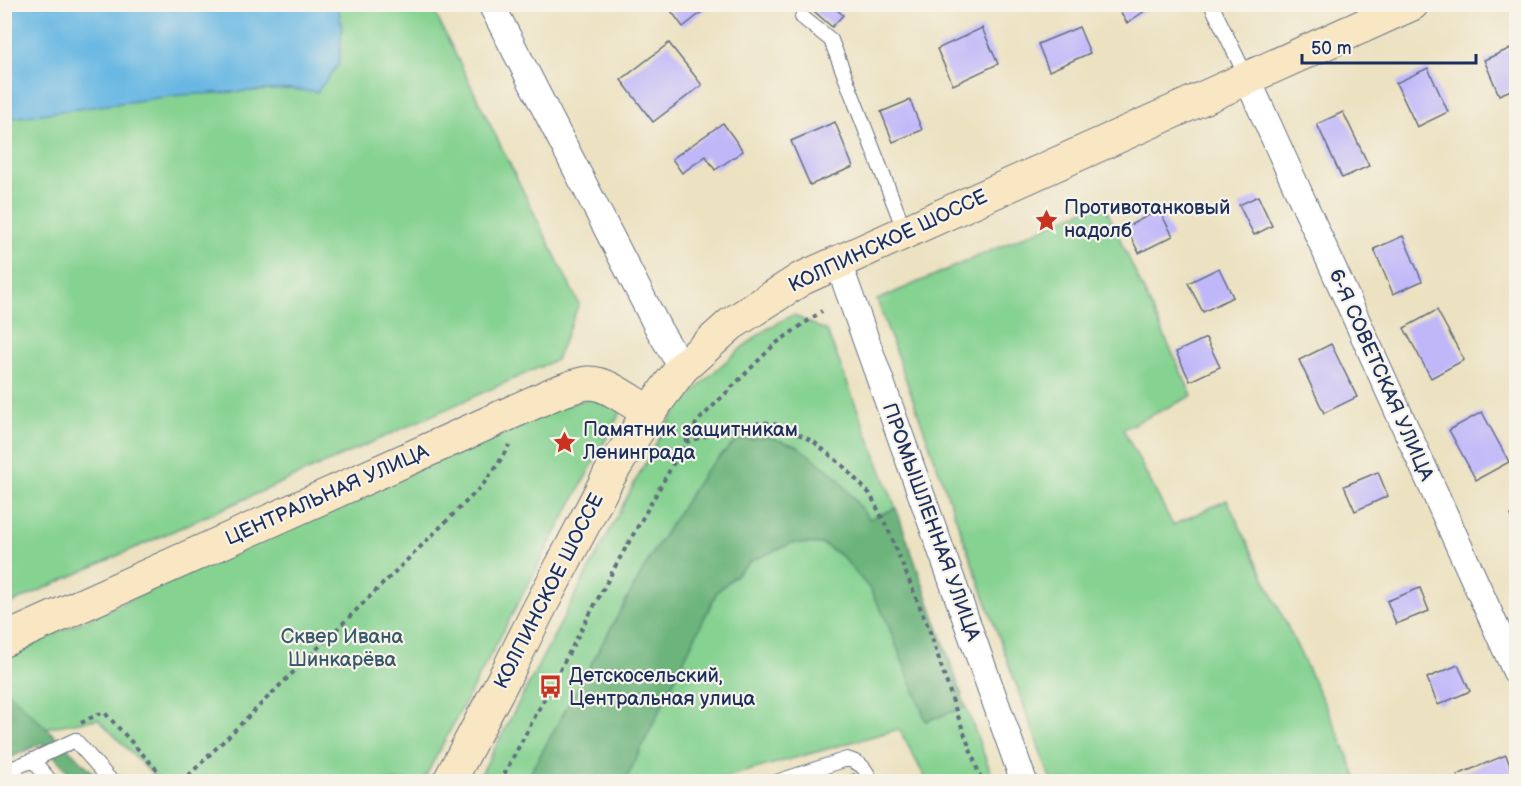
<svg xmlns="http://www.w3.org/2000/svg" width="1521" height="786" font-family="'Balsamiq Sans',sans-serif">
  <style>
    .green { fill: #85d291; stroke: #508078; stroke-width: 1.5 }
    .forest { fill: #6cb47b; stroke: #44726c; stroke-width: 1.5 }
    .water { fill: #69b8e3; stroke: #4274a0; stroke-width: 1.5 }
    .building { fill: #c0b7f9 }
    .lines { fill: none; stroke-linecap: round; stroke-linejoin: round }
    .lane-casing { stroke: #646e81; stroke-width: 16 }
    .street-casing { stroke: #646e81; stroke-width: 28 }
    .secondary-casing { stroke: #646e81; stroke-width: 35 }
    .path { stroke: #646e81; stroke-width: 4; stroke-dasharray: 4.5 4.5; stroke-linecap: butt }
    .lane { stroke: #fff; stroke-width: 14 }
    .street { stroke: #fff; stroke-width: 26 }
    .secondary { stroke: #f9e7c3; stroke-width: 33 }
    .labels { text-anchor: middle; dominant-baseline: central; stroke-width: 4.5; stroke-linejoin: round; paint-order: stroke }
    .poi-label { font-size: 20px; fill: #1b2f5e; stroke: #f7f3e8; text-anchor: start }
    .street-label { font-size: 20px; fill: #1b2f5e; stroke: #f7f3e8 }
    .park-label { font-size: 20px; fill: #36586b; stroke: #f7f3e8 }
  </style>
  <rect width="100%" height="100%" fill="#f7f3e8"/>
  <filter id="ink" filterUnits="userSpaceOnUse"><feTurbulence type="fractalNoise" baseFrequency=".0167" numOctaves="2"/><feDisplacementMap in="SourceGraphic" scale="12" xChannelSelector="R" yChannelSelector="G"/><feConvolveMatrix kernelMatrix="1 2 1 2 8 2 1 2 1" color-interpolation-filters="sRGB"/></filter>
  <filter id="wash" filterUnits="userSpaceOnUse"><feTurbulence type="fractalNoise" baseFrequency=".008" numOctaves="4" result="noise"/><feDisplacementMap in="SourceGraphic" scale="24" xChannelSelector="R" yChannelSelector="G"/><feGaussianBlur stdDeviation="1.35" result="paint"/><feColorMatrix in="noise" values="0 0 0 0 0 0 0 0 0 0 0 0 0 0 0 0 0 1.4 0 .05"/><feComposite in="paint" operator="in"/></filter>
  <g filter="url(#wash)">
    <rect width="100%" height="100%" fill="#ece2c2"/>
    <!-- green -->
    <path class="green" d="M4,5H431L579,304L556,360L5,606Z
      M1103,202L1192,396L1123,429L1173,525L1227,500L1336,728L1358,781H1051L877,300Z
      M793,315L827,331L896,508L869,520L836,476L655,549L526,781L477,782L633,486C646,462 658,437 674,414C685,400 699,386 712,374C737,351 762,329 793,315Z
      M595,397L621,411L423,781H159L98,719L50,727L36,737L5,701L4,657L552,408Z
      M792,543L823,544L843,557L869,588L885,617L926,721L966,707L994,781H927L899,729L712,781L625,782L717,592L751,561Z"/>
    <!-- forest -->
    <path class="forest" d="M769,437L797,446L836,476L869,519L896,508L966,707L926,721L885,617L869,588L843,557L823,544L792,543L751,561L717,592L625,781H526L655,549L705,471L737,440Z
      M4,688L102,781H77L42,743L5,760Z"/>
    <!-- water -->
    <path class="water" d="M4,5H338L342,29L339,64L317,92L289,89L180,95L5,119Z"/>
    <g id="blocks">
      <!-- building -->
      <path class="building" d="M666,4H712L683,27Z
        M1115,4H1155L1127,23Z
        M807,5H831L843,15L832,27Z
        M1079,27L1090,53L1049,71L1038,44Z
        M982,28L998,64L953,85L937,49Z
        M669,43L702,85L653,122L621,80Z
        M1516,46V88L1499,95L1484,60Z
        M1428,68L1448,112L1417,127L1396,83Z
        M910,100L922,130L893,142L881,112Z
        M1343,112L1369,166L1342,178L1317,124Z
        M835,122L853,167L810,185L791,141Z
        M723,123L743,151L715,170L706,156L682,173L672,159Z
        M1258,196L1272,226L1254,235L1239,205Z
        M1159,210L1173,236L1139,253L1126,227Z
        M1403,236L1422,281L1393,294L1374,249Z
        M1219,268L1233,297L1203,312L1188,283Z
        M1437,310L1464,360L1431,378L1404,328Z
        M1206,338L1220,367L1190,381L1176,352Z
        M1331,344L1357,397L1324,413L1299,360Z
        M1482,412L1509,462L1476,480L1449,430Z
        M1378,472L1388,496L1355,511L1344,486Z
        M1516,513V529L1511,515Z
        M1420,588L1429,611L1396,624L1387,601Z
        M1458,665L1470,691L1438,705L1427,678Z
        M1506,755L1516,782H1460L1457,775Z
        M854,774L857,782H835V781Z"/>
    </g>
  </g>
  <g filter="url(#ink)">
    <use href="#blocks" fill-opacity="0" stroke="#646e81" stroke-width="1.5"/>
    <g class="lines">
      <defs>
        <path id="lane" d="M1211,4L1247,78
          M802,17L831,40L905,232
          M33,760L75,740L112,782
          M4,772L33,760L51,782
          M776,782L847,759C861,763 866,768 871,782"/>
        <path id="street" d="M491,4L659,330L682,368
          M1247,78L1516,672
          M838,262L1024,782"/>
        <path id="secondary" d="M4,640L555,393C565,390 577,384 588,383C608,382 631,403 649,412
          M449,782L509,669L538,611L609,476L649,412L682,368L731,324L801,279L1412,4"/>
      </defs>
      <!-- lane casing -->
      <use href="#lane" class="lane-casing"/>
      <!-- street casing -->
      <use href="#street" class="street-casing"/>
      <!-- secondary casing -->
      <use href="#secondary" class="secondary-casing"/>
      <!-- path -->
      <path class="path" d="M686,442L723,431L764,422L783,426L814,442L842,465L870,494L887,527L929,629L955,708L982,782
        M81,723L98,714L105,713L168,782
        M182,782L482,486L498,464L509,445
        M500,782L616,565L697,422L775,344L822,311"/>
      <!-- lane -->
      <use href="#lane" class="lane"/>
      <!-- street -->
      <use href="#street" class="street"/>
      <!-- secondary -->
      <use href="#secondary" class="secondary"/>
    </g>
  </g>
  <!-- icons -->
  <defs>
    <symbol id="sight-bare" viewBox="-9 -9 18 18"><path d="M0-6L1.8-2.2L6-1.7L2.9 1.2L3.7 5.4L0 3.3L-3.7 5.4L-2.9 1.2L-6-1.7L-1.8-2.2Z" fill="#c8321e" stroke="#f7f3e8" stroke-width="2.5" paint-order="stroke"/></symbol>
    <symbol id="bus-bare" viewBox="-9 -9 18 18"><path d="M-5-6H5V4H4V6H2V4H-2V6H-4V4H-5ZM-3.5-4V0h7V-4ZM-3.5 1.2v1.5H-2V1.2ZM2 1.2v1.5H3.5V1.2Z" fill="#c8321e" stroke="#f7f3e8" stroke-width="2.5" paint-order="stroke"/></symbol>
  </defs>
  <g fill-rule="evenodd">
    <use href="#sight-bare" x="1030" y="204" width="33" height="33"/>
    <use href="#sight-bare" x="548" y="426" width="33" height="33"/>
    <use href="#bus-bare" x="534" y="670" width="33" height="33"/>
  </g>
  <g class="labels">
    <!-- poi labels -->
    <g class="poi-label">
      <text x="1064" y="208">Противотанковый<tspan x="1064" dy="23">надолб</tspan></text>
      <text x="583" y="430">Памятник защитникам<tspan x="583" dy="23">Ленинграда</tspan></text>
      <text x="569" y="676">Детскосельский,<tspan x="569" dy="23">Центральная улица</tspan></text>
    </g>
    <!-- street labels -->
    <g class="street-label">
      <text transform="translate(888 241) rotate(-25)">КОЛПИНСКОЕ ШОССЕ</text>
      <text transform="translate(1381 375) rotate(66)">6-Я СОВЕТСКАЯ УЛИЦА</text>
      <text transform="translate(327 495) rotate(-24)">ЦЕНТРАЛЬНАЯ УЛИЦА</text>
      <text transform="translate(931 522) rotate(70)">ПРОМЫШЛЕННАЯ УЛИЦА</text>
      <text transform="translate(549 591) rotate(-63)">КОЛПИНСКОЕ ШОССЕ</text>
    </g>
    <!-- park labels -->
    <g class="park-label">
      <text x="342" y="637">Сквер Ивана<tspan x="342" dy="23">Шинкарёва</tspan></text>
    </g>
  </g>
  <!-- margin -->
  <rect width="1521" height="786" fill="none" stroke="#f7f3e8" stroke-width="24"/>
  <!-- scale -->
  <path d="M1302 54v9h174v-9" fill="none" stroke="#1b2f5e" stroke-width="3"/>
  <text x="1311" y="54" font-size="18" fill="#1b2f5e" stroke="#f7f3e8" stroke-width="4.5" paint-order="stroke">50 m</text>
</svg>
